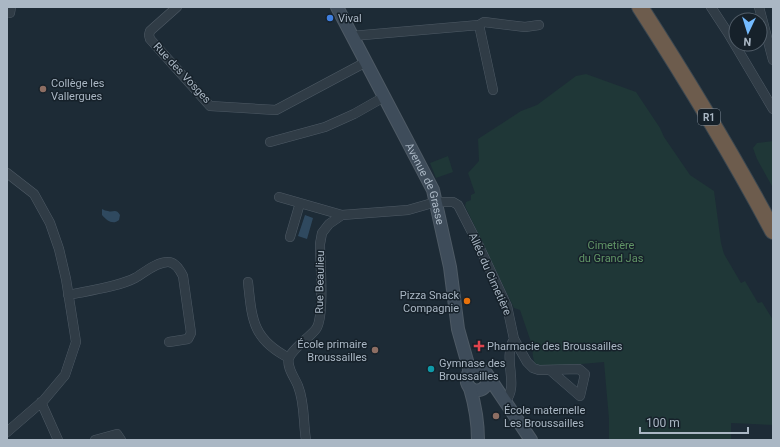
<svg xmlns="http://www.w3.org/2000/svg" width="780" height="447" font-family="Roboto,sans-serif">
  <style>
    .green { fill: #1f3737 }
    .water { fill: #2f495f }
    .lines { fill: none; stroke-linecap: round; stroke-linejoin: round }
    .street-casing { stroke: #4e5a65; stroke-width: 10 }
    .secondary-casing { stroke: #4e5a65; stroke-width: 14 }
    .highway-casing { stroke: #3b4750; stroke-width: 18 }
    .street { stroke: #303c46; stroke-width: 9 }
    .secondary { stroke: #3e4c5a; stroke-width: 12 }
    .highway { stroke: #6d5c4d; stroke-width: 16 }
    .shop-dot { fill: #3f7fe0; stroke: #16212a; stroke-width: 1.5 }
    .education-dot { fill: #8d6e63; stroke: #16212a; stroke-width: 1.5 }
    .food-dot { fill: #e8710a; stroke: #16212a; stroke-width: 1.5 }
    .health-dot { fill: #e0444e; stroke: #16212a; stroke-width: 1.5 }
    .culture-dot { fill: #0f9aa8; stroke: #16212a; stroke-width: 1.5 }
    .labels { text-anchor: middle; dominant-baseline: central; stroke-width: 3; stroke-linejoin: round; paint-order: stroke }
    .shield { fill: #16212a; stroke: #7e8a96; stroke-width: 1 }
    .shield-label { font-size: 10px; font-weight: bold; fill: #aab7c4 }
    .poi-label { font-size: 11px; fill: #aab7c4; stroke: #16212a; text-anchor: start }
    .street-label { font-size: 11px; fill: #aab7c4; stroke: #16212a }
    .park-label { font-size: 11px; fill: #619566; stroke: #16212a }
  </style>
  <rect width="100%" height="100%" fill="#1d2b36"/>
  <!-- green -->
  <path class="green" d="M586,74L636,92L660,128L664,137L690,175L714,191L721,243L724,254L741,283L745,281L758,303L762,302L773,320V425L731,423V440H609V419L604,362L536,368L533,357L532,345L520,310L514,308L465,206L466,202L471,200V195L475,193L468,173L479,161L478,139L521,111L537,105L576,76Z
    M773,141V188L757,159L753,148L757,143Z
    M448,156L453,172L436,178L430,163Z"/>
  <!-- water -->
  <path class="water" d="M102,209C104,210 106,211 108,211C113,213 116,208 120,215L119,220C113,225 107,221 102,215Z
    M305,215L313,218L307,239L298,236Z"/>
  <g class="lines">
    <defs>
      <path id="street" d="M177,7L150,31L149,35L150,39L210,106L276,110L366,62
        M711,7L728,33L773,109
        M759,7L773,60
        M7,10L10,13L11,7
        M479,25L484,22L525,27L539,25
        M352,36L479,25L493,90
        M270,142L325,127L354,114L384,97
        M7,173L34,194L50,223L59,249L66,279L76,342L65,375L44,400L7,432
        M279,197L342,215
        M290,237L300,203
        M248,282C252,319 252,339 289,358
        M68,295C87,291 118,287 135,278C144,273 156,262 168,262C175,262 180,270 183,276L191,333L188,339L169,342
        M41,402L58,440
        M505,402C520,385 502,360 514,339
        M95,440L117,434L121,440
        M306,440C303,422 305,403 298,386C295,378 286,367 289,358C292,349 310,337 316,329C325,317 320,261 320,244L322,233L329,224L342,215L408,210L436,202H453L458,205L479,246L507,306L514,339L527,362L533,368L539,370L579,369L585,374L580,396L550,370"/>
      <g id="secondary">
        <path id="s1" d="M337,7L433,190L450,267L458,329L469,368V373"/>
        <path d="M487,375V384C480,396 464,390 467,376C471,369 479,367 486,373L531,440"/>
        <path d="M470,388C475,405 478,422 478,440"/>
      </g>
      <path id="highway" d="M640,7C687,80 732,154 773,231"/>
    </defs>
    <!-- street casing -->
    <use href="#street" class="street-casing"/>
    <!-- secondary casing -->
    <use href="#secondary" class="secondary-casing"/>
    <!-- highway casing -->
    <use href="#highway" class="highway-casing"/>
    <!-- street -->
    <use href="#street" class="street"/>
    <!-- secondary -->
    <use href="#secondary" class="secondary"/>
    <!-- highway -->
    <use href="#highway" class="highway"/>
  </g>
  <!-- markers -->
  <circle class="shop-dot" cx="330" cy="18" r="4"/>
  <g class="education-dot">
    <circle cx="43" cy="89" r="4"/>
    <circle cx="375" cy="350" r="4"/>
    <circle cx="496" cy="416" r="4"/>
  </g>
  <circle class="food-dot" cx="467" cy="301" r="4"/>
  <path class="health-dot" d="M477 340h4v4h4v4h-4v4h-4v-4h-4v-4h4z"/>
  <circle class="culture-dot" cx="431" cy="369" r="4"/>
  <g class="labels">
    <!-- shield labels -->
    <rect class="shield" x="698" y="109" width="22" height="16" rx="3"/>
    <g class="shield-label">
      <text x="709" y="117">R1</text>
    </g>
    <!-- poi labels -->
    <g class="poi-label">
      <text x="338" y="18">Vival</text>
      <text x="51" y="83">Collège les<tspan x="51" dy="13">Vallergues</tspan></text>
      <text x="459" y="295" text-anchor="end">Pizza Snack<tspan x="459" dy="13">Compagnie</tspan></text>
      <text x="367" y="344" text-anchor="end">École primaire<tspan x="367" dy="13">Broussailles</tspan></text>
      <text x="487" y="346">Pharmacie des Broussailles</text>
      <text x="439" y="363">Gymnase des<tspan x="439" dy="13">Broussailles</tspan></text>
      <text x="504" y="410">École maternelle<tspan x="504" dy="13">Les Broussailles</tspan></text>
    </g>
    <!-- street labels -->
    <g class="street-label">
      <text transform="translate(182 73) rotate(47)">Rue des Vosges</text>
      <text stroke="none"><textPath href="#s1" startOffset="198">Avenue de Grasse</textPath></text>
      <text transform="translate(490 274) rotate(66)">Allée du Cimetière</text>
      <text transform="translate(320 282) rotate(-89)">Rue Beaulieu</text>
    </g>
    <!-- park labels -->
    <g class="park-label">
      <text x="611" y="245">Cimetière<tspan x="611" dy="13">du Grand Jas</tspan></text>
    </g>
  </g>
  <!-- border -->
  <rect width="780" height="447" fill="none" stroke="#aab7c4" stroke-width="16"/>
  <!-- north arrow -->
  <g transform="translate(748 32) rotate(184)"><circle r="19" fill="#16212a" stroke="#515d68"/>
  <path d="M0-3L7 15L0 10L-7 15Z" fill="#74bbff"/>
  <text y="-6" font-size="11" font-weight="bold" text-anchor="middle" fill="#aab7c4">N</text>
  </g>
  <!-- scale -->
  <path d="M640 427v6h108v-6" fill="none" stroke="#aab7c4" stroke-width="2"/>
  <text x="646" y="427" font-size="12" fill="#aab7c4" stroke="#16212a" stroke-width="3" paint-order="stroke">100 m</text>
</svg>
